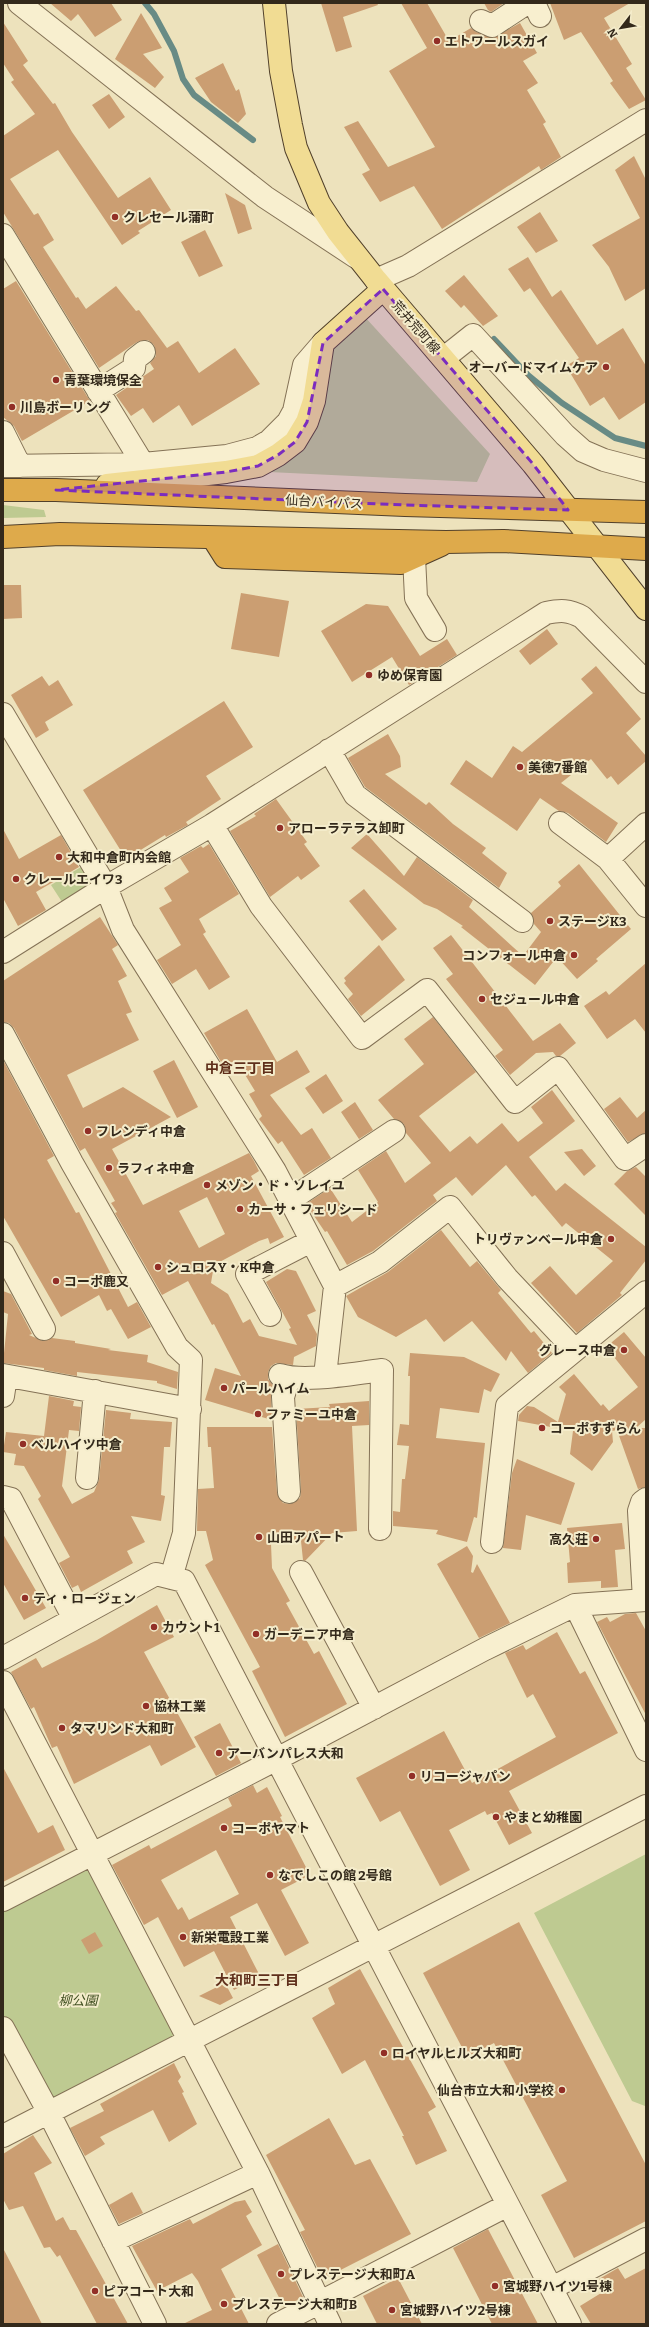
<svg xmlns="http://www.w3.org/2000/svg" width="649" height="2327" font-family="Bitter,'Noto Sans JP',serif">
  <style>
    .green { fill: #beca91 }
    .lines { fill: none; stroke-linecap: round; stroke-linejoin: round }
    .stream { stroke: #688b85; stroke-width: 6 }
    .building { fill: #cb9e72; fill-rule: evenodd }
    .minor-casing { stroke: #847256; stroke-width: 24 }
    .major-casing { stroke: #51402b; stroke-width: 24 }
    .highway-casing { stroke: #51402b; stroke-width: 24 }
    .minor { stroke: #f8efcf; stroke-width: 22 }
    .major { stroke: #f1dc93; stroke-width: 22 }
    .highway { stroke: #deaa4b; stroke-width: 22 }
    .marked { fill: #7b2cbf; fill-opacity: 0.2; stroke: #7b2cbf; stroke-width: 3; stroke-dasharray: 8 5; stroke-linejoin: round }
    .poi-dot { fill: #922f27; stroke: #f4eccb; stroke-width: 1.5 }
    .labels { text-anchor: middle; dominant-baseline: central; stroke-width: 4; stroke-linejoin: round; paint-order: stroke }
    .poi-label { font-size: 13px; font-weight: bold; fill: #33291b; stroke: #f4eccb; text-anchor: start }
    .street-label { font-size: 13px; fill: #33291b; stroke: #f4eccb }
    .park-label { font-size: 13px; font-style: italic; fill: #404f21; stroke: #f4eccb }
    .neighbourhood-label { font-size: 14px; font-weight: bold; fill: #5f2f1b; stroke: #f4eccb }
  </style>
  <rect width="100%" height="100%" fill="#ede2bc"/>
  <!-- green -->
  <path class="green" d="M364,316L490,454L477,482L269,472L331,346Z
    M3,505L44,510L46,517L3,518Z
    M81,867L93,888L64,905L51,885Z
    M646,1854V2105L645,2106L632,2101L534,1913Z
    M79,1869L91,1872L175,2025L173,2038L58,2099L47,2098L3,2015V1908Z"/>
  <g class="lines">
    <!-- stream -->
    <path class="stream" d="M145,3L154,14L174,51L183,79L194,95L253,140
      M494,339L528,375L562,403L615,438L646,446"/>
  </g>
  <!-- building -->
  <path class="building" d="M50,3H111L122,20L95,37L78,14L71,21Z
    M321,3H377L378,5L343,17L352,47L336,52Z
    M401,3H427L449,41L471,28L476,32L493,38L520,23L537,53L523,61L538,83L527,90L546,122L543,124L561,157L541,170L539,166L442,229L414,186L380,202L362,174L370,170L344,127L358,121L388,167L435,147L389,71L427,48Z
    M484,3H504L491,12L488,10Z
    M550,3H630L604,18L632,64L626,68L646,100L629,109L610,83L613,81L581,32L564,40Z
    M141,13L162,48L143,54L164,77L155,88L115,59Z
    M3,22L28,61L23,65L53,104L55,103L72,132L118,198L150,177L171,210L138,231L140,233L122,245L58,150L10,179L34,215L38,213L54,240L43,247L76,298L78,297L86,309L116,286L136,311L139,310L167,348L178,341L199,373L235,348L260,384L192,426L179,405L153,423L143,408L131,416L116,395L154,369L150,363L156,356L154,345L148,340L137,342L99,368L3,212V136L35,114L11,82L14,80L3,63Z
    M223,63L236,91L239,89L246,114L238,123L211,102L195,78Z
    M109,94L125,117L109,129L92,105Z
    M634,156L646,180V288L625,301L609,267L592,245L640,218L615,170Z
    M225,193L245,205L252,229L238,234Z
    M540,212L558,241L536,253L517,227Z
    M205,230L223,266L199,277L181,242Z
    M528,257L552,297L561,290L597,345L623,328L646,366V402L619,420L604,397L590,406L566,366L579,358L530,288L524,292L508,269Z
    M464,275L498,316L483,326L464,305L461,308L445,291Z
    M16,281L90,401L22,441L14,426L3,417V289Z
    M3,585H21L22,618L3,619Z
    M241,593L289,601L279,657L231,649Z
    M366,604L388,606L420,656L447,639L457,655L409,685L392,657L352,682L321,631Z
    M547,629L558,644L530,665L519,651Z
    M596,666L641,719L626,733L646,756V761L618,785L611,776L607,779L591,759L561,783L618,823L606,842L568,813L559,811L540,798L517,831L450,784L466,760L492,778L513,746L522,752L593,693L581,679Z
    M42,676L49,686L58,680L73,705L45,722L49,730L36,738L11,695Z
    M224,701L253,747L206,776L221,799L186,822L188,825L166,837L165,835L126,859L83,790Z
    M388,734L400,756L401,767L385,774L426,805L429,802L453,824L486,848L482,853L507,873L499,888L365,787L348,758Z
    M276,799L307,842L304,844L320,866L301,880L298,876L270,897L230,831L256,816L254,814Z
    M3,829L19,859L61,835L79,867L36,892L46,910L18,926L3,898Z
    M367,834L404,876L417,857L473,900L469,907L523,956L541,932L534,924L531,913L561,886L558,882L579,864L631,929L596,959L598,961L577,979L557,957L535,985L461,927L463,926L437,909L424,904L351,848Z
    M209,844L239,894L199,919L206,932L203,934L230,977L209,990L196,969L172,984L157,960L181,945L159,908L172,901L164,888L189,872L180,858L201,846L203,848Z
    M364,889L397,929L382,941L349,901Z
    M100,917L118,945L112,949L127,976L118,981L132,1012L126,1014L139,1040L67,1075L83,1108L123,1087L171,1117L112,1149L143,1205L249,1153L254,1161L259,1171L251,1176L284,1237L270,1244L268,1238L259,1241L214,1265L211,1283L228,1294L243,1323L250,1319L259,1336L297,1345L289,1329L291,1328L266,1282L287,1269L296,1271L316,1311L307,1315L317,1334L316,1346L294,1357L293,1365L276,1363L271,1366L268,1372V1379L273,1385L271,1398L272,1420L205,1400L215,1368L241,1376L214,1324L212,1325L188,1281L162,1295L115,1213L117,1212L111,1203L115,1201L85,1148L80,1151L14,1028L9,1023L3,1022V981ZM207,1197L225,1234L199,1248L179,1211Z
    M451,935L533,1041L560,1023L576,1043L560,1056H556L553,1052L536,1053L510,1075L495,1056L503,1050L446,979L453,974L433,948Z
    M379,945L405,980L361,1016L348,999L353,994L344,983L346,981L344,978Z
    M646,963V1033L635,1019L607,1039L584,1006L606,991L609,995Z
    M247,1009L277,1062L297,1050L310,1072L270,1095L301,1135L312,1128L331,1158L304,1175L282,1141L278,1144L259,1119L262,1116L249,1094L255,1091L236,1060L224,1067L204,1033Z
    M433,1017L476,1072L419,1116L450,1152L470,1136L477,1144L502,1123L518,1142L543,1123L531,1107L552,1090L575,1121L529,1157L556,1191L565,1183L646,1247V1260L620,1293L622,1295L577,1333L531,1283L550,1266L576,1295L613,1261L566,1223L562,1227L535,1195L532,1197L506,1165L472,1196L456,1177L433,1195L437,1201L373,1251L347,1265L327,1231L325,1232L306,1204L330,1188L352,1222L378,1202L358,1170L386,1151L405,1183L431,1163L406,1133L404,1124L394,1119L378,1100L424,1064L404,1039Z
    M3,1060L54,1156L47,1160L76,1213L79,1212L128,1307L137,1302L151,1327L128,1339L111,1309L107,1311L99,1295L61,1317L3,1216Z
    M174,1060L198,1107L177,1118L153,1071Z
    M326,1074L343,1101L323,1114L305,1088Z
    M620,1097L637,1118L646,1110V1133L628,1142L604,1109Z
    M355,1102L373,1130L359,1139L341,1112Z
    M582,1149L596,1166L584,1176L564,1152Z
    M636,1167L646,1177V1216L614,1184L627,1171Z
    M441,1230L470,1267L477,1261L501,1290L498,1293L531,1333L534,1331L552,1353L528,1373L511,1351L506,1361L472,1321L444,1342L426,1319L396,1337L358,1317L346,1296L388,1272Z
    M3,1291L11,1294L32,1334L29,1335L43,1341L52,1338L75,1341V1343L111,1349L108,1350L148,1355L147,1362L178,1372L177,1389L157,1383V1381L77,1372V1376L44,1370V1368L3,1363L8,1314L3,1312Z
    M624,1332L646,1358V1419L636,1428H646V1487L638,1489L617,1430L612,1431L613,1442L592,1471L570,1454L573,1431L518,1421L519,1415L527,1406L534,1407L558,1422L566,1394L559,1387L574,1374L601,1406L603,1404L609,1411L638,1387L606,1347Z
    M410,1353L464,1357L500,1374L491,1392L484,1389L479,1413L440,1408L436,1438L485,1443L477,1518L474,1517L467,1542L436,1534L438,1530L393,1526V1511L400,1512L402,1479H405L409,1446L397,1445L400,1424L409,1425L410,1376H408Z
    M49,1396L74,1401L73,1406L81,1407L79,1431L69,1430L62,1486L72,1504L94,1492L99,1480L106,1410L131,1413L130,1419L172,1422L170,1447H164L161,1495L165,1496L161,1521L131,1516L145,1542L127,1551L133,1563L81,1592L78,1585L72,1588L59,1563L70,1557L38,1499L41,1496L24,1466L14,1465L16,1454L3,1452L6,1432L44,1436Z
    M369,1401V1425L352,1426L357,1531L332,1533L305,1561L303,1560L301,1541L271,1544L272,1568L290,1601L286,1603L314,1654L319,1651L347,1704L285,1737L252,1671L260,1667L205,1565L213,1560L206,1531H197L198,1489L214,1488L211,1447H208L207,1427H272L277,1493L283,1503L290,1504L300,1498L301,1491L296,1409L330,1407L329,1404Z
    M517,1459L575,1483L561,1525L526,1515L521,1550L503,1548L512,1473Z
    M622,1523L625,1549L615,1550L618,1587L601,1588V1581L568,1583L567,1563L570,1562L567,1528Z
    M3,1534L46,1608L24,1620L3,1583Z
    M467,1546L473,1556L471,1572L473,1573L477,1564L510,1623L479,1638L437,1564Z
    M157,1605L174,1637L144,1652L196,1747L161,1766L150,1745L74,1784L57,1746L52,1748L34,1707L31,1709L11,1672L36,1658L42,1668L97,1640Z
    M636,1613L646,1631V1715L597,1622L607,1617L610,1622L625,1614Z
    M557,1632L580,1674L585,1671L618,1733L509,1791L532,1833L509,1845L492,1813L487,1815L485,1811L449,1830L470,1870L440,1886L400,1811L380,1822L356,1778L444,1731L472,1783L556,1737L533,1694L527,1698L505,1653L523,1645L526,1650Z
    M220,1723L241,1763L216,1776L194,1737Z
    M3,1767L38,1833L53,1825L65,1850L3,1882Z
    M253,1785L257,1793L267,1787L282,1816L280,1817L310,1875L281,1890L309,1943L285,1956L257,1903L230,1917L260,1976L234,1990L214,1951L184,1967L158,1917L144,1925L112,1865L149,1845L151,1849L232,1806L228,1798ZM216,1850L239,1894L189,1920L182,1907L178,1910L161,1880Z
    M519,1922L646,2165V2221L574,2258L541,2195L567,2181L494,2043L467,2057L423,1973Z
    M95,1932L103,1946L89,1954L81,1940Z
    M360,1969L436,2107L428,2112L447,2151L416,2165L402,2136H404L365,2060L342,2074L312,2018L335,2004L328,1988Z
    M225,1983L233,1998L220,2005L199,1996Z
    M174,2063L181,2077L178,2081L184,2092L182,2093L197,2124L169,2142L153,2110L100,2137L105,2144L85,2156L70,2128L104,2111L100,2104Z
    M329,2118L355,2165L370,2159L411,2234L323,2279L300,2232L305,2230L266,2155Z
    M33,2135L52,2163L34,2173L56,2221L63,2217L70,2230H76L128,2324H97L60,2255L57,2257L50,2247L44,2248L23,2206L9,2210L3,2199V2154Z
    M132,2192L143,2213L119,2224L109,2205Z
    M245,2200L252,2212L246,2216L262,2245L221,2269L249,2324H183L212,2310L198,2281L192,2273L157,2291L132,2246L190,2219L193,2224L235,2202Z
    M488,2229L538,2324H492L453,2248Z
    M278,2244L302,2295L303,2297L284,2307L257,2255Z
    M3,2248L42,2324H3Z
    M618,2268L625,2279L646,2268V2324H591L580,2306L606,2290L599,2279Z
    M398,2278L422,2324H377L363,2296Z"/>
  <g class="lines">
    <defs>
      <path id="minor" d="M19,3L265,197L356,257
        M534,3L540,16
        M481,21L492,26L527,3
        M3,235L143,464
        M376,280L408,266L646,120
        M444,358L473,335L565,435L583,451L604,460L646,471
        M98,391L134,368L135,359L144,352
        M3,432L20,466
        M3,466L143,464L227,456L257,448L269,441L288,422L294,411L304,365L323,343
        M414,557L416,598L435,630
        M3,714L106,887L123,930L275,1171L335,1286L325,1376
        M329,750L355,795L522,921
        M560,823L608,859L646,906
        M212,825L261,906L362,1038L427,990L515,1102L558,1068L625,1159L646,1145
        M608,859L646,824
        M3,952L106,887L212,825L546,613C561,610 569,610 582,617L646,682
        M3,1034L72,1163L177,1347L191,1360L184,1533L171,1578
        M290,1200L394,1131
        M3,1253L44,1329
        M335,1286L380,1262L450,1207L507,1278L574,1349
        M270,1315L247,1274L311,1241
        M3,1375L190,1409
        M280,1375C305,1383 355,1373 382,1370L380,1529
        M289,1377L283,1397L289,1492
        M3,1396L6,1376
        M87,1478L95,1391
        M3,1497L11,1499L74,1619
        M492,1542L507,1406L646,1292
        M301,1572L374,1708
        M644,1600L639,1511L642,1502L646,1499
        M575,1605L646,1600
        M3,1658L156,1574L184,1581L570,2324
        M3,1682L258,2173L330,2324
        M3,1900L275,1760L485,1649L575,1605L646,1750
        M3,2028L48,2111L155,2324
        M3,2136L646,1806
        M113,2241L258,2173
        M552,2288L646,2239
        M278,2324L508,2205"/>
      <path id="major" d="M274,3L281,71L291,125L296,148L319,203L338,232L376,280L533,464L646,609
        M107,485L226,472L258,466L278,455L295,442L307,422L314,401L323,343L383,289"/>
      <path id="highway" d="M3,490H56L405,505L646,512
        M3,537L60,534L446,542L503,541L646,549
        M213,538L225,557L401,563L441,545"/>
    </defs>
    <!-- minor casing -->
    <use href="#minor" class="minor-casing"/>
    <!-- major casing -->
    <use href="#major" class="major-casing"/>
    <!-- highway casing -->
    <use href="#highway" class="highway-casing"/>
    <!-- minor -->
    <use href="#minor" class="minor"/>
    <!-- major -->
    <use href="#major" class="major"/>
    <!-- highway -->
    <use href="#highway" class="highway"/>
  </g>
  <!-- marked area -->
  <path class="marked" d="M383,289L533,464L568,510L405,505L56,490L226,472L258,466L278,455L295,442L307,422L323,343Z"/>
  <!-- markers -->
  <g class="poi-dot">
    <circle cx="437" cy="41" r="4"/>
    <circle cx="115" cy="217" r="4"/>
    <circle cx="606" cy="367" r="4"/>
    <circle cx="56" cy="380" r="4"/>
    <circle cx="12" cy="407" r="4"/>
    <circle cx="369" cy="675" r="4"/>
    <circle cx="520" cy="767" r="4"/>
    <circle cx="280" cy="828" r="4"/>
    <circle cx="59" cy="857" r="4"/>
    <circle cx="16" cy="879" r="4"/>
    <circle cx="550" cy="921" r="4"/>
    <circle cx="574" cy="955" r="4"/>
    <circle cx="482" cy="999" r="4"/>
    <circle cx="88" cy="1131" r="4"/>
    <circle cx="109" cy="1168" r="4"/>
    <circle cx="207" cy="1185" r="4"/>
    <circle cx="240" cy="1209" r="4"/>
    <circle cx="611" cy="1239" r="4"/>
    <circle cx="158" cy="1267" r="4"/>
    <circle cx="56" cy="1281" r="4"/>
    <circle cx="624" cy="1350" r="4"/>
    <circle cx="224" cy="1388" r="4"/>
    <circle cx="258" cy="1414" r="4"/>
    <circle cx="542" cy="1428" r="4"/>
    <circle cx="23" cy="1444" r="4"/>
    <circle cx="259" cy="1537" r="4"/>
    <circle cx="596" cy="1539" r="4"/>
    <circle cx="25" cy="1598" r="4"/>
    <circle cx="154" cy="1627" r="4"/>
    <circle cx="256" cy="1634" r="4"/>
    <circle cx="146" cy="1706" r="4"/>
    <circle cx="62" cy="1728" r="4"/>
    <circle cx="219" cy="1753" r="4"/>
    <circle cx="412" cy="1776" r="4"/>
    <circle cx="496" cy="1817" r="4"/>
    <circle cx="224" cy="1828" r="4"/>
    <circle cx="270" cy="1875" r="4"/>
    <circle cx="183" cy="1937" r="4"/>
    <circle cx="384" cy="2053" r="4"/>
    <circle cx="562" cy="2090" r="4"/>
    <circle cx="281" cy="2274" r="4"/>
    <circle cx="495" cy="2286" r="4"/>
    <circle cx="95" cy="2291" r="4"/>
    <circle cx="224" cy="2304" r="4"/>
    <circle cx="392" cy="2310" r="4"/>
  </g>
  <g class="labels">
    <!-- poi labels -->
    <g class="poi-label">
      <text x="445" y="41">エトワールスガイ</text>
      <text x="123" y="217">クレセール蒲町</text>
      <text x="598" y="367" text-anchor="end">オーバードマイムケア</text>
      <text x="64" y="380">青葉環境保全</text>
      <text x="20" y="407">川島ボーリング</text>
      <text x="377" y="675">ゆめ保育園</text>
      <text x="528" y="767">美徳7番館</text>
      <text x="288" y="828">アローラテラス卸町</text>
      <text x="67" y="857">大和中倉町内会館</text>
      <text x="24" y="879">クレールエイワ3</text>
      <text x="558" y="921">ステージK3</text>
      <text x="566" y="955" text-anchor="end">コンフォール中倉</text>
      <text x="490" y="999">セジュール中倉</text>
      <text x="96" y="1131">フレンディ中倉</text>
      <text x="117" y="1168">ラフィネ中倉</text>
      <text x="215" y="1185">メゾン・ド・ソレイユ</text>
      <text x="248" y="1209">カーサ・フェリシード</text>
      <text x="603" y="1239" text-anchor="end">トリヴァンベール中倉</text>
      <text x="166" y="1267">シュロスY・K中倉</text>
      <text x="64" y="1281">コーポ鹿又</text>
      <text x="616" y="1350" text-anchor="end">グレース中倉</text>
      <text x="232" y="1388">パールハイム</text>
      <text x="266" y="1414">ファミーユ中倉</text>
      <text x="550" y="1428">コーポすずらん</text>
      <text x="31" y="1444">ベルハイツ中倉</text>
      <text x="267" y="1537">山田アパート</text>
      <text x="588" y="1539" text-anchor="end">高久荘</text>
      <text x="33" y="1598">ティ・ロージェン</text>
      <text x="162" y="1627">カウント1</text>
      <text x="264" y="1634">ガーデニア中倉</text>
      <text x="154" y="1706">協林工業</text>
      <text x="70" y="1728">タマリンド大和町</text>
      <text x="227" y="1753">アーバンパレス大和</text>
      <text x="420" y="1776">リコージャパン</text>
      <text x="504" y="1817">やまと幼稚園</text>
      <text x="232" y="1828">コーポヤマト</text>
      <text x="278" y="1875">なでしこの館 2号館</text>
      <text x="191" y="1937">新栄電設工業</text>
      <text x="392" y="2053">ロイヤルヒルズ大和町</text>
      <text x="554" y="2090" text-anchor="end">仙台市立大和小学校</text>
      <text x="289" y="2274">プレステージ大和町A</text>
      <text x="503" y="2286">宮城野ハイツ1号棟</text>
      <text x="103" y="2291">ピアコート大和</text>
      <text x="232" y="2304">プレステージ大和町B</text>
      <text x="400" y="2310">宮城野ハイツ2号棟</text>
    </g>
    <!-- street labels -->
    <g class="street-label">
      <text transform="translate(416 327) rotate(49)">荒井荒町線</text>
      <text transform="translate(324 502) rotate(3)">仙台バイパス</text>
    </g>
    <!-- park labels -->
    <g class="park-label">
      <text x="78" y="2000">柳公園</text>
    </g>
    <!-- neighbourhood labels -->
    <g class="neighbourhood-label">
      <text x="240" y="1068">中倉三丁目</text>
      <text x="257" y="1980">大和町三丁目</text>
    </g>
  </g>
  <!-- border -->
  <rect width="649" height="2327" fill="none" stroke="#33291b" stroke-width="8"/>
  <!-- north arrow -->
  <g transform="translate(621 28) rotate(239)" stroke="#f4eccb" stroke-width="3" paint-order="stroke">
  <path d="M0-3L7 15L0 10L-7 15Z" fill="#33291b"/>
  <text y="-6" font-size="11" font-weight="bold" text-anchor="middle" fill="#33291b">N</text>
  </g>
</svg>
